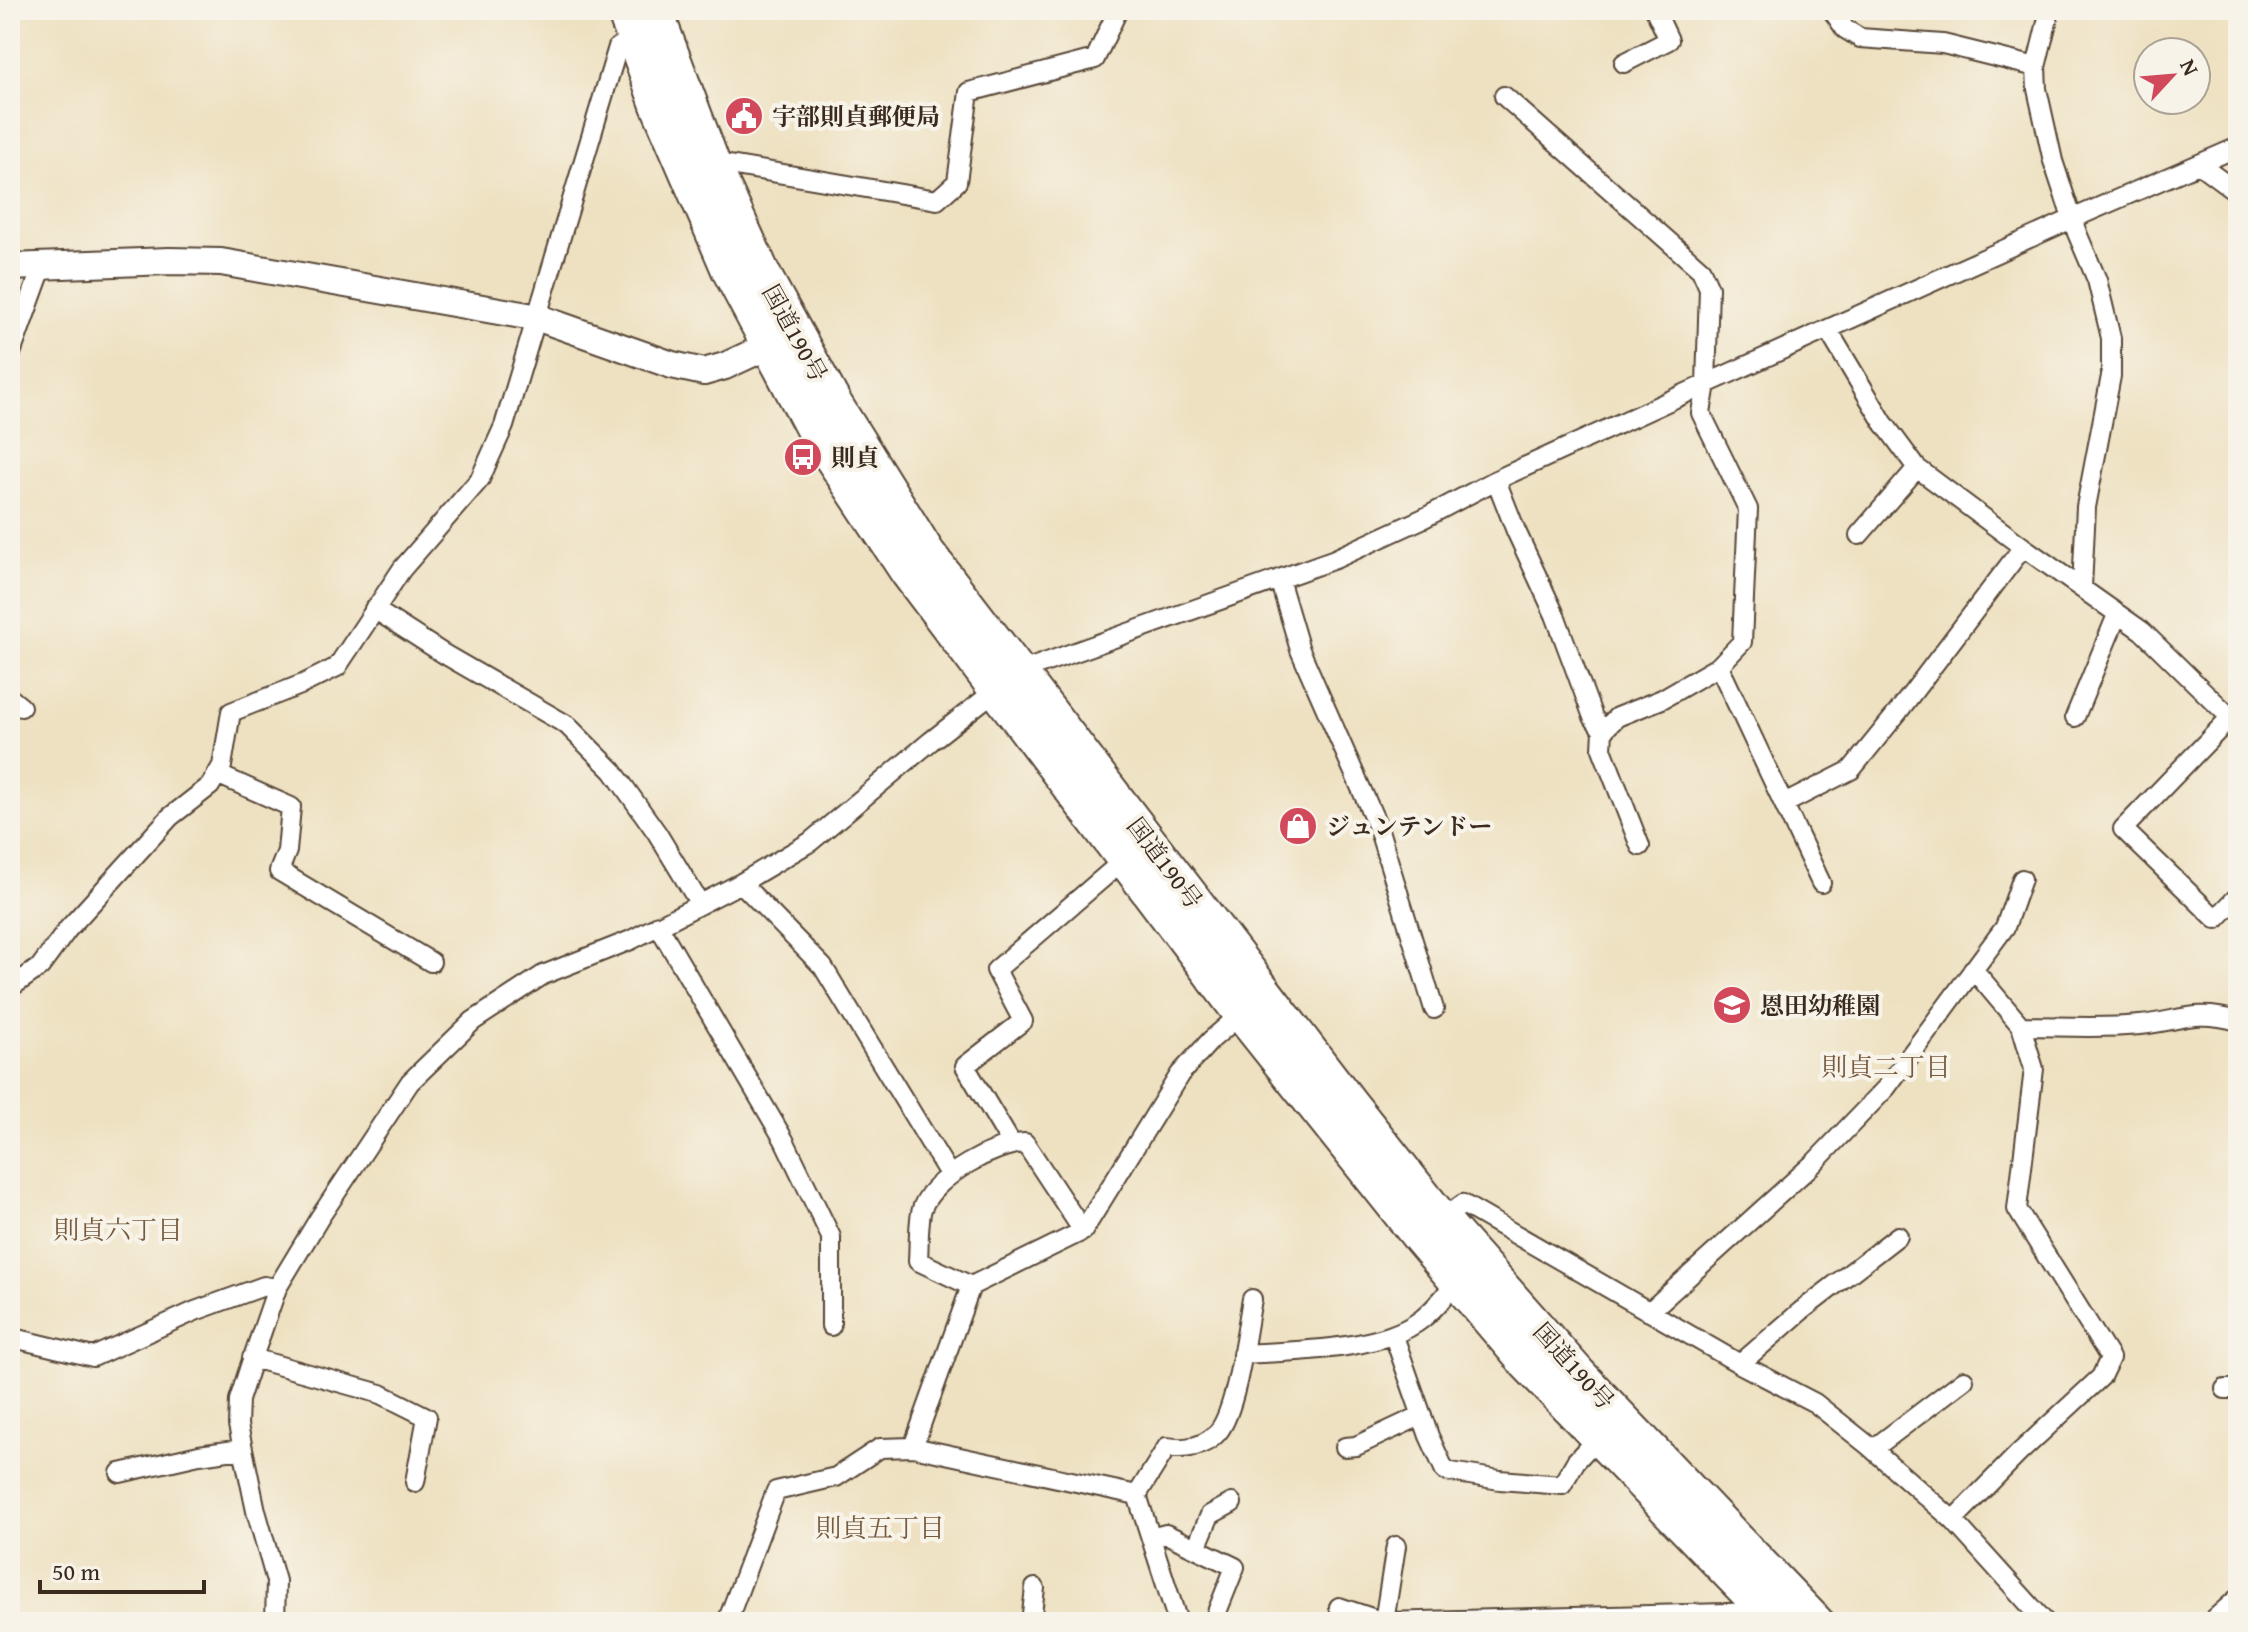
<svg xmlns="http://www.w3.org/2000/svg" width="2248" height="1632" font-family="'Gentium Book Plus','Noto Serif JP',serif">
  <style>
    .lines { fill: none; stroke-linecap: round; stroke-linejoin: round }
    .street-casing { stroke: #564536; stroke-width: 22 }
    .secondary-casing { stroke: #564536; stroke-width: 30 }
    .highway-casing { stroke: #564536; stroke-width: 38 }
    .street { stroke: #fff; stroke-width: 18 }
    .secondary { stroke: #fff; stroke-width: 26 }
    .highway { stroke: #fff; stroke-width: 34 }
    .labels { text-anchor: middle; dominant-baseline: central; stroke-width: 8; stroke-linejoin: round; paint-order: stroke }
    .poi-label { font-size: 24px; font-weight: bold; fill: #3b2a1e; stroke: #f7f3e8; text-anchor: start }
    .street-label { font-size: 24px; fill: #3b2a1e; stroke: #f7f3e8 }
    .neighbourhood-label { font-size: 26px; fill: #785b3e; stroke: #f7f3e8 }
  </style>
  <rect width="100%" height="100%" fill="#f7f3e8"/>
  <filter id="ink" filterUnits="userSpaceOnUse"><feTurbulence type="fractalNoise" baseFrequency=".0125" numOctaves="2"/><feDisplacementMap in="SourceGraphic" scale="16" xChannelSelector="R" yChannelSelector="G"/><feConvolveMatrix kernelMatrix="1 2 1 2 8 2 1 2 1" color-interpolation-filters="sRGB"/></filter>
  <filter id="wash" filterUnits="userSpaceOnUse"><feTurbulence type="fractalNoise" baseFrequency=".006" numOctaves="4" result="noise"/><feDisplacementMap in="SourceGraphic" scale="32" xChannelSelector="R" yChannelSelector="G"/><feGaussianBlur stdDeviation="1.8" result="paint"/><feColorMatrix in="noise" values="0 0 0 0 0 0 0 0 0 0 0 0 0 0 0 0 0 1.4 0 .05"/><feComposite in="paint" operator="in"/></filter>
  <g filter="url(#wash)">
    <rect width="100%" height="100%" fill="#eee1c1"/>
  </g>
  <g filter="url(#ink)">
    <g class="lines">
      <defs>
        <path id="street" d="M1832,10L1845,29L1860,38L1943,44L2036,67
          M2050,10L2036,67L2037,89L2053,161L2077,233L2097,280L2111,338V376L2086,507L2082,587
          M1624,63L1669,40L1655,10
          M1504,96L1701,270L1709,288L1706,384L1701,413L1748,509L1742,642L1719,666L1821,883
          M712,162L937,200L957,182L969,92L1095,59L1118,10
          M2200,165L2238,193
          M1828,330L1883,422L1917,468L2023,547L2142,631L2238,725
          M10,356L43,265
          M1496,480L1516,531L1555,615L1593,717L1603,731
          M1859,535L1917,468
          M1279,579L1300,650L1378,827L1434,1009
          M374,609L444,654L567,725L613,771L657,833L700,904
          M10,698L21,707
          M2075,717L2117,615
          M2230,718L2123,829L2216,919L2238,896
          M217,774L291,807L287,851L279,871L431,962
          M1784,804L1851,770L1898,712L2023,547
          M1640,846L1602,749L1603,731L1617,717L1662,699L1719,666
          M741,883L823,967L949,1174
          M658,925L784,1140L831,1237V1326
          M10,988L40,967L68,929L170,817L210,786L222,766L231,712L303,684L337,667L402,569L480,479L504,426L618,47L634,40
          M2021,1026C2060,1026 2101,1029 2140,1025C2181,1021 2194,1009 2238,1021
          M1011,1143L965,1066L1023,1021L996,970L1125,859
          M1437,1223L1463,1204L1740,1364L1815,1403L1869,1446L1953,1520L2045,1622
          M971,1286L918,1261C919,1247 918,1217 923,1206C936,1176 995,1144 1025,1143L1083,1231
          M1649,1312L1814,1163L1886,1088L2005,927L2022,879
          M1396,1334V1342L1429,1436L1445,1471L1500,1480L1562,1485L1576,1461L1598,1437
          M10,1337L93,1357L195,1311L264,1286L277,1288
          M1242,1354C1293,1351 1382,1351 1422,1319C1435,1309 1446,1294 1457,1282
          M252,1358L381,1394L427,1417L415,1482
          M1740,1364L1801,1311L1898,1236
          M2225,1389H2238
          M913,1447L971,1286L1083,1231L1180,1074L1211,1040L1241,1014
          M1345,1447L1356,1446L1422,1415
          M1873,1449L1964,1380
          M120,1473L199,1455L242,1449
          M1137,1495L1167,1447C1185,1450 1205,1447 1218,1432C1237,1409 1246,1331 1252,1299
          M1953,1520L2019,1453L2101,1377L2110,1358L2017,1209L2034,1069L2021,1026L1973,969
          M1151,1538L1166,1534L1235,1567L1213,1622
          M1196,1548L1210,1515L1232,1503
          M1339,1607L1384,1622L1396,1546
          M275,1622L276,1581L256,1511L238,1425L239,1400L251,1363L277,1288L320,1217L410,1082L473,1021L543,975L631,940L741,883L810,842L931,741L1019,672L1335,559L1424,518L1496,480L1706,384L2074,218L2238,147
          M727,1622L776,1491L836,1477L880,1448L913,1447L1137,1495L1178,1622
          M1031,1622L1035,1588
          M1384,1622L1765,1612
          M2211,1622L2238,1598"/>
        <path id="secondary" d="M10,267L169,261L221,262L539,318L672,365L704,372L725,366L785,338"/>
        <path id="highway" d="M624,10L658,105L729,270L814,431L908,573L1241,1014L1419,1237L1526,1363L1776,1622
          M655,10L712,162L763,274L833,401L927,552L1350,1103L1442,1219L1579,1374L1816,1622"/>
      </defs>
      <!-- street casing -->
      <use href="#street" class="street-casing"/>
      <!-- secondary casing -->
      <use href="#secondary" class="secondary-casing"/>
      <!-- highway casing -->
      <use href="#highway" class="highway-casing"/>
      <!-- street -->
      <use href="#street" class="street"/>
      <!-- secondary -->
      <use href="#secondary" class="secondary"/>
      <!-- highway -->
      <use href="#highway" class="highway"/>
    </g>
  </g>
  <!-- icons -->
  <defs>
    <symbol id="civic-disc" viewBox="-11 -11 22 22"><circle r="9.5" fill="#d1495b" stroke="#f7f3e8"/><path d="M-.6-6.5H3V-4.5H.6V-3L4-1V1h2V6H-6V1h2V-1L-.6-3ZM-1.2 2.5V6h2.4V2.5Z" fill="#fff"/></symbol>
    <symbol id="bus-disc" viewBox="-11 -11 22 22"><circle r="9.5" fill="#d1495b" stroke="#f7f3e8"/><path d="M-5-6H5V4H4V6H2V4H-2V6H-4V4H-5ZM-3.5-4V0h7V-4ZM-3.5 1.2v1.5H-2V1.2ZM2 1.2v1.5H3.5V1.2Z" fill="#fff"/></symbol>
    <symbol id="shop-disc" viewBox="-11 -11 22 22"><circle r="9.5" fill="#d1495b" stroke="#f7f3e8"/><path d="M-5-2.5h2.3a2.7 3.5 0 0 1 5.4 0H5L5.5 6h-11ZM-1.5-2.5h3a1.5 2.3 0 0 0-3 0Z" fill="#fff"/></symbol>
    <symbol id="school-disc" viewBox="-11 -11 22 22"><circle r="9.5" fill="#d1495b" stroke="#f7f3e8"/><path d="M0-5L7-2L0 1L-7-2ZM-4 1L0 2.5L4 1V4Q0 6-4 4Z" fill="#fff"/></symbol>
  </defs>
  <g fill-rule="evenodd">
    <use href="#civic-disc" x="722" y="94" width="44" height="44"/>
    <use href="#bus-disc" x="781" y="435" width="44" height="44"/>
    <use href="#shop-disc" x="1276" y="804" width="44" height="44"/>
    <use href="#school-disc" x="1710" y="983" width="44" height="44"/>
  </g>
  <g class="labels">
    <!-- poi labels -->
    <g class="poi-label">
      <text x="772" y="116">宇部則貞郵便局</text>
      <text x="831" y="457">則貞</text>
      <text x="1326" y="826">ジュンテンドー</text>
      <text x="1760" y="1005">恩田幼稚園</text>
    </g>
    <!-- street labels -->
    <g class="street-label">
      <text transform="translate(795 333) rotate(61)">国道190号</text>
      <text transform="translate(1165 863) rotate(53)">国道190号</text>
      <text transform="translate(1574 1366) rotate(48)">国道190号</text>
    </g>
    <!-- neighbourhood labels -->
    <g class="neighbourhood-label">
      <text x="1886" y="1066">則貞二丁目</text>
      <text x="118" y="1229">則貞六丁目</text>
      <text x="880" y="1527">則貞五丁目</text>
    </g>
  </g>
  <!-- margin -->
  <rect width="2248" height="1632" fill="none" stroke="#f7f3e8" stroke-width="40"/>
  <!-- north arrow -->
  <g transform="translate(2172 76) rotate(64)"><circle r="38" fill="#f7f3e8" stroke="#aca397" stroke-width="2"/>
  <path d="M0-6L14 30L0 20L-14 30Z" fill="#d1495b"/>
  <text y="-12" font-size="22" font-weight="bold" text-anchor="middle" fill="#3b2a1e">N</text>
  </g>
  <!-- scale -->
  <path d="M40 1580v12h164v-12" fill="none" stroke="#3b2a1e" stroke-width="4"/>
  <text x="52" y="1580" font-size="24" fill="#3b2a1e" stroke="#f7f3e8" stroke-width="6" paint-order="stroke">50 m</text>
</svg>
